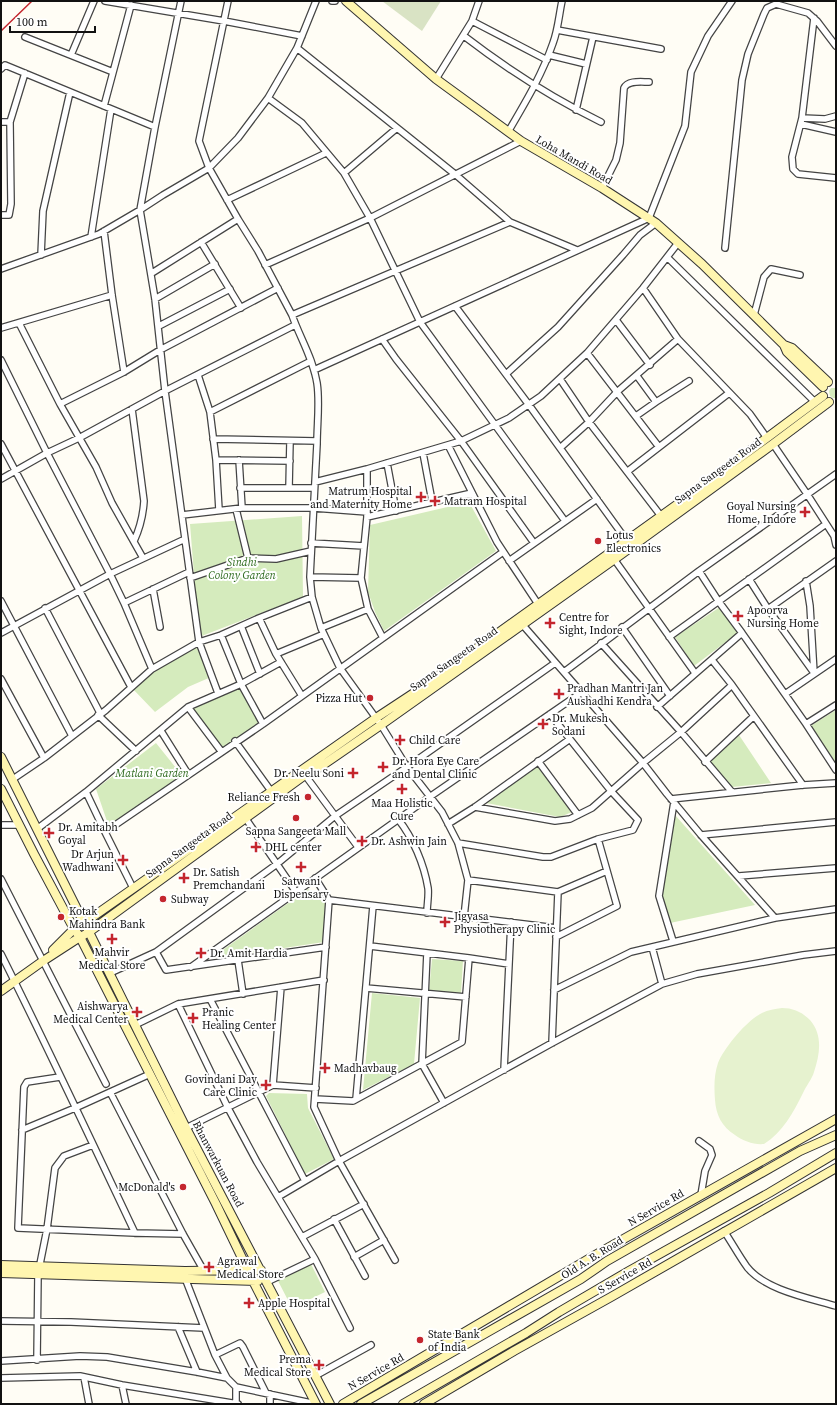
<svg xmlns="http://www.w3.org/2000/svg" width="837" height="1405" font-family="'Source Serif 4',serif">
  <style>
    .green { fill: #d5ebbd }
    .cemetery { fill: #d9e3c4 }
    .pitch { fill: #e6f2cf }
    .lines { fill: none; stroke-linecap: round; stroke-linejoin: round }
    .street-casing { stroke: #444; stroke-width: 8 }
    .secondary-casing { stroke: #333; stroke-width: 10 }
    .street { stroke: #fff; stroke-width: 5.5 }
    .secondary { stroke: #fff6b0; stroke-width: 8 }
    .rail { stroke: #c4262e; stroke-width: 1.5 }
    .poi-dot { fill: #c4262e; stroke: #fff; stroke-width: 1.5 }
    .labels { text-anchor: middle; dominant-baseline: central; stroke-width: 4; stroke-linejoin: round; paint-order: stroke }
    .street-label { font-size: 11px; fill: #111; stroke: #fff }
    .poi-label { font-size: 11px; fill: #111; stroke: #fff; text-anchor: start }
    .park-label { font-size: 11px; font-style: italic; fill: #2f6b1f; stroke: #fff }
  </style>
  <rect width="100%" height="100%" fill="#fffdf5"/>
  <!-- green -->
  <path class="green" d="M831,388H836V398H833L830,396L829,391Z
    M469,502L496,551L384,631L375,612L368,592L370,525Z
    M302,516L303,597L199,637L190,524Z
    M720,607L739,632L694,666L675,637Z
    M199,642L211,677L188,687L155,712L131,687L152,669Z
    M241,684L263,724L221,751L188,707Z
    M836,710V763L809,727Z
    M739,735L771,783L732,787L710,761Z
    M156,743L184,778L109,827L96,789Z
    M538,766L572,812L560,817L486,803Z
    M675,815L755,905L670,923L661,897Z
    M308,889L326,901L324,942L210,959Z
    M432,959L463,961L461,993L429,991Z
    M372,993L420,998L414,1064L363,1090Z
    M269,1093L307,1094L308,1108L334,1159L305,1174L266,1096Z
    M309,1260L325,1292L292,1308L276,1277Z"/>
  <!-- cemetery -->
  <path class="cemetery" d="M382,1H441L422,31Z"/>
  <!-- pitch -->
  <path class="pitch" d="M782,1008C793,1008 802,1012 810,1020C823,1035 820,1054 814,1072C812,1079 806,1086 803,1093C793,1113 783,1132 764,1144C754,1145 743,1141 735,1135C722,1127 716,1115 715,1100C714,1087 714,1075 718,1063C724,1048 747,1020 762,1013C768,1010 775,1009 782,1008Z"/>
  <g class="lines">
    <defs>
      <path id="street" d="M105,1L224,21L302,36
        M181,1L155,127L140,210L155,299L165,391L199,642L218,693
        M228,1L199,141L209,168L238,219L258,251L292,315C300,338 313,358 317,383C320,402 317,424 317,444C315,488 312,533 310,577L312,597L321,628L340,668L381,725L407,767L442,812L458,843L468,880L464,917
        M332,1H335
        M814,18L802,118L792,157L793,169L798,174L836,178
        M472,21L547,60
        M557,30L661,49
        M464,36C507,69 552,98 601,122
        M25,37L113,72
        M297,48L456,175L510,222L577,250
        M71,55L94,1
        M549,55L586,64
        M1,69L5,65L155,127
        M436,79L472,21L479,1
        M268,98L302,123L344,173L370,218L420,322L565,521
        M104,106L131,5
        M576,110L593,37
        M802,118L825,119L836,116
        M1,122H10
        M801,124L836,132
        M508,132C525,103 542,75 553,43C558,30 559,15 562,1
        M344,173L397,128
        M602,188L616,160L620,143L624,88C628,80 641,82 649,82
        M227,200L326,153
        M1,215H9L11,204L10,122L25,73
        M104,231L112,295L124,372
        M91,237L111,109
        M201,242L241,308
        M725,248L742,80L748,54L764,14L767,8L776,4L808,13L817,21L836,46
        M41,255L43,211L70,92
        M668,258L815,402
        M265,265L370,218L521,141
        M1,269L99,234L140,210L163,195L209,168L238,138L268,98L297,48L316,1
        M152,273L238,219
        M643,288L678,339L750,414L767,438
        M155,299L215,264
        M455,306L529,405L627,541
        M292,315L510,222
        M754,315L764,277L771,269L800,275
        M616,320L650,365
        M19,323L60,404L96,467L112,503L143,558
        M159,326L230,289
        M1,328L112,295
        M382,339L396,359L461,441L534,543
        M587,353L659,447
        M1,360L47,453L110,574L124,603L152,669
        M314,370L649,218L685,126L691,72L708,36L732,1
        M506,374L558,327L623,255L640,235L656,223
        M198,375L210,412L216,460L219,510
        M637,376L656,402L689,381
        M560,379L589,422L661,516
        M60,404L124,372L160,350L278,288
        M132,409L144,501C143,517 140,528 134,541
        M210,412L311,361
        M636,416L656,402
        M213,439L317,441
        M1,444L131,687
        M773,444L807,494L834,536L836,545
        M448,445L497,542L538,604
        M560,448L589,422L618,391L678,339
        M423,453L432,501
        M216,460L290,461
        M239,460L242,508
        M387,463L396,511
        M367,469V517L361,578L368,609L383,638
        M628,471L729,393
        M1,479L47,453L79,438L165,391L295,325
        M315,482L367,469L461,441L509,418L541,396L587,353L643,288L678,243
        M240,488H314
        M289,488L290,441
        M236,509L248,558
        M182,515L242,508H314L367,512
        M367,517L472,493
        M311,543L364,546
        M614,559L695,673
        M509,561L597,499
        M699,571L719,602L742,633L806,724L836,770
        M310,577L361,578
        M190,578L248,558L276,559L311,551
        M749,579L768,609L814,673
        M806,581L810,606L814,673
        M153,589L160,627
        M1,601L72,736
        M124,603L189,572
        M45,608L100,713
        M768,609L836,561
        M259,618L276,654L302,696
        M521,623L643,763L667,794L701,835L775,918
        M241,626L260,674
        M622,627L670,696
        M321,628L368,609
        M1,633L110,574L185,539
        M221,635L241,684L263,724
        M669,637L826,524
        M601,643L681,732L732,792
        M276,654L324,634
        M712,660L732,685L803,785
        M564,672L699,571L836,474
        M1,679L44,758
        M785,694L836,659
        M188,707L221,751
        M657,707L742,633
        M98,715L136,751
        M806,724L836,705
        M161,731L188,774
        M235,741L271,791
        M538,761L578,815
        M705,762L754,716
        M305,775L358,847
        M13,779L44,758L106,710L152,669L199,642L221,635L259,618L312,597
        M86,792L105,832L133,888
        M671,799L803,785L836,783
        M475,807L555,821L570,819L592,808L643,763L681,732L732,685
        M244,816L296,892
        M398,819C413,838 424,864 428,888C429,895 427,905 427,913
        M448,824L475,807L570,739
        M1,825H19
        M37,829L86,792L188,707L241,684L281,662
        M105,832L263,724L503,552
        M701,835L836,822
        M458,843L543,857H551L598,839L633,830L638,820L611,791L550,714
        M739,876L836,868
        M315,878L329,900L314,1107L339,1161L395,1260
        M1,879L106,1084
        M468,880L558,892L607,871
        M329,900L556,928
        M556,937L617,906L598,839
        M673,941L659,896L674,802
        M370,946L469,958L509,964
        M652,947L662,984
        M156,952L166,970L326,947
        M427,953L422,1064L444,1103
        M1,954C47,1046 91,1140 135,1233
        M238,960L243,994
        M191,967L431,796L582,692
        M110,973L156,952L277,864L335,816L407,767L555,663
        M366,988L466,997
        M554,990L631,952L775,918L836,909
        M210,999L305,1181
        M178,1004L228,1108L257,1162L315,1259L350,1328
        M135,1025L178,1004L324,980
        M552,1043L558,892
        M504,1070L511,922
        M60,1077L27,1082L24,1087L18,1228L135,1233L183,1234
        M273,1085L281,987
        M110,1092L183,1234L204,1271
        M315,1099L353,1101L462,1042L469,958
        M356,1099L373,906
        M186,1128L273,1085L316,1088
        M22,1130L75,1108L150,1074
        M699,1141L710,1149L712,1155L705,1171L701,1195
        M278,1197L339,1161L552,1043L662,984L697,974L803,955L836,951
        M334,1219L365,1276
        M724,1231C732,1243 739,1256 747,1267C765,1290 809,1298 836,1306
        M302,1237L364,1204
        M354,1257L384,1240
        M185,1278L215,1355L227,1378
        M267,1282L315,1259
        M1,1321L71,1322L204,1328
        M178,1327L197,1372
        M215,1355L240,1343L243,1347L266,1393
        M37,1360L38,1274L47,1229L55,1168L64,1156L93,1145
        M1,1361L80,1356L107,1357L197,1372L227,1378L236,1387L316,1404
        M315,1376L371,1345
        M84,1377L89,1404
        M1,1378L80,1376L122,1385L238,1404
        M122,1385L126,1404
        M236,1387V1403
        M270,1394V1404"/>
      <path id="secondary" d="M346,1L436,79L521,141L602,188L656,223L702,264L784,345L787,352L823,387
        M784,345L792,348L828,382
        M1,757L84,923L376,718L420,689L682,501L823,396
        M1,789L34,854L74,929L80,937L84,935
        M53,950L74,929L84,923L86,927
        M1,991L43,961L80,937L216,1204L253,1281L316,1404
        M1,1265L185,1271L261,1270
        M1,1273L258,1281
        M330,1404L186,1128L89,932L305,775L320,767L381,725L619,556L773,444L829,402
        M343,1404L597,1254L836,1119
        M361,1404L581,1279L607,1261L800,1151L836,1135
        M403,1404L526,1333L559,1312L629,1271L769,1193L836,1153
        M424,1404L514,1351L611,1297L836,1168"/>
    </defs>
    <!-- street casing -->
    <use href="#street" class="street-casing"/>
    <!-- secondary casing -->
    <use href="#secondary" class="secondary-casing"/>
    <!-- street -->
    <use href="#street" class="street"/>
    <!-- secondary -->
    <use href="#secondary" class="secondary"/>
    <!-- rail -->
    <path class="rail" d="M1,31L32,1"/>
  </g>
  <!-- markers -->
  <g class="poi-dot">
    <path d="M419 491h4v4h4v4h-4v4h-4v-4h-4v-4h4z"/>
    <path d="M433 495h4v4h4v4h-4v4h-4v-4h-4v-4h4z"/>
    <path d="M803 506h4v4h4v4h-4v4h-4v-4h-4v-4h4z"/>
    <circle cx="598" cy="541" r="4"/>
    <path d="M736 610h4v4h4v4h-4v4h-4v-4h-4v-4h4z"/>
    <path d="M548 617h4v4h4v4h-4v4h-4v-4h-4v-4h4z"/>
    <path d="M557 688h4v4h4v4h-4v4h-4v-4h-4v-4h4z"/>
    <circle cx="370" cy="698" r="4"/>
    <path d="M541 718h4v4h4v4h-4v4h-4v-4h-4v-4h4z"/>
    <path d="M398 734h4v4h4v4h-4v4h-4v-4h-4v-4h4z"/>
    <path d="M381 761h4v4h4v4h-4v4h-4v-4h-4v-4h4z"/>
    <path d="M351 767h4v4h4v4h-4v4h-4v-4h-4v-4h4z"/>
    <path d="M400 783h4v4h4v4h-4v4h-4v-4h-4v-4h4z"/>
    <circle cx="308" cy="797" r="4"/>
    <circle cx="296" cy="818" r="4"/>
    <path d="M47 827h4v4h4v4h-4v4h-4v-4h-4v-4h4z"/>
    <path d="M360 835h4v4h4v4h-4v4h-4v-4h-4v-4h4z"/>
    <path d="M254 841h4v4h4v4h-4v4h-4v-4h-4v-4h4z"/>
    <path d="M121 854h4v4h4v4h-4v4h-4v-4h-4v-4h4z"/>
    <path d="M299 861h4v4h4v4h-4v4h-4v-4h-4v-4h4z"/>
    <path d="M182 872h4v4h4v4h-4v4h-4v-4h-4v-4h4z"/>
    <circle cx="163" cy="899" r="4"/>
    <circle cx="61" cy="917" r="4"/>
    <path d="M443 916h4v4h4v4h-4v4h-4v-4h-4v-4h4z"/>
    <path d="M110 933h4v4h4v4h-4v4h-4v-4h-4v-4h4z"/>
    <path d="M199 947h4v4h4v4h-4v4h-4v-4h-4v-4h4z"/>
    <path d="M135 1006h4v4h4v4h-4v4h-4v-4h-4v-4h4z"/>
    <path d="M191 1012h4v4h4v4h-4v4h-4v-4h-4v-4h4z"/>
    <path d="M323 1062h4v4h4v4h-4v4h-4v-4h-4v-4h4z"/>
    <path d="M264 1079h4v4h4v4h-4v4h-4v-4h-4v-4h4z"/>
    <circle cx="183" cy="1187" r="4"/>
    <path d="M207 1261h4v4h4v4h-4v4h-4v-4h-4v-4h4z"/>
    <path d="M247 1297h4v4h4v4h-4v4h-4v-4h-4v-4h4z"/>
    <circle cx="420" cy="1340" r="4"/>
    <path d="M317 1359h4v4h4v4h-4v4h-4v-4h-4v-4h4z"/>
  </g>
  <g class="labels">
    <!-- street labels -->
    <g class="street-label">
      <text transform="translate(574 160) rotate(30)">Loha Mandi Road</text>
      <text transform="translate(718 471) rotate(-36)">Sapna Sangeeta Road</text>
      <text transform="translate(454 659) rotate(-35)">Sapna Sangeeta Road</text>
      <text transform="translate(189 845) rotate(-36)">Sapna Sangeeta Road</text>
      <text transform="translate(218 1164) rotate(62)">Bhanwarkuan Road</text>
      <text transform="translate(656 1208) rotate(-30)">N Service Rd</text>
      <text transform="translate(592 1258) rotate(-32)">Old A. B. Road</text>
      <text transform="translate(625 1276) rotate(-30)">S Service Rd</text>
      <text transform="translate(376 1372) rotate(-30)">N Service Rd</text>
    </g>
    <!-- poi labels -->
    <g class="poi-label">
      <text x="412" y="491" text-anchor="end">Matrum Hospital<tspan x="412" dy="13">and Maternity Home</tspan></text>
      <text x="444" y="501">Matram Hospital</text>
      <text x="796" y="506" text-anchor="end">Goyal Nursing<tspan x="796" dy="13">Home, Indore</tspan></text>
      <text x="606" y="535">Lotus<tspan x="606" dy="13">Electronics</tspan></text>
      <text x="747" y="610">Apoorva<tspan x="747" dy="13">Nursing Home</tspan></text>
      <text x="559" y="617">Centre for<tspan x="559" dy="13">Sight, Indore</tspan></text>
      <text x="567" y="688">Pradhan Mantri Jan<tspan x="567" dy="13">Aushadhi Kendra</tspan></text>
      <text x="362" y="698" text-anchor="end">Pizza Hut</text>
      <text x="552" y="718">Dr. Mukesh<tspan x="552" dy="13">Sodani</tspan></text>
      <text x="409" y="740">Child Care</text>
      <text x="392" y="761">Dr. Hora Eye Care<tspan x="392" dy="13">and Dental Clinic</tspan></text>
      <text x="344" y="773" text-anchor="end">Dr. Neelu Soni</text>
      <text x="300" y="797" text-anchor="end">Reliance Fresh</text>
      <text x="402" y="803" text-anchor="middle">Maa Holistic<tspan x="402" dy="13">Cure</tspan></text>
      <text x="58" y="827">Dr. Amitabh<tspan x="58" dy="13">Goyal</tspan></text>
      <text x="296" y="831" text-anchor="middle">Sapna Sangeeta Mall</text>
      <text x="371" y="841">Dr. Ashwin Jain</text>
      <text x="265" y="847">DHL center</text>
      <text x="114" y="854" text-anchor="end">Dr Arjun<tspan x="114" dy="13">Wadhwani</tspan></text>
      <text x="193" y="872">Dr. Satish<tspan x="193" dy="13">Premchandani</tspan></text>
      <text x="301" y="881" text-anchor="middle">Satwani<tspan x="301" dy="13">Dispensary</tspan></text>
      <text x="171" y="899">Subway</text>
      <text x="69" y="911">Kotak<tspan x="69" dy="13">Mahindra Bank</tspan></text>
      <text x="454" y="916">Jigyasa<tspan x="454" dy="13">Physiotherapy Clinic</tspan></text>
      <text x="112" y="952" text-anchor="middle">Mahvir<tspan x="112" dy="13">Medical Store</tspan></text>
      <text x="210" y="953">Dr. Amit Hardia</text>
      <text x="128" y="1006" text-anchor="end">Aishwarya<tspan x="128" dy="13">Medical Center</tspan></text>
      <text x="202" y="1012">Pranic<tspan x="202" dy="13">Healing Center</tspan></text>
      <text x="334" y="1068">Madhavbaug</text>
      <text x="257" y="1079" text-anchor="end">Govindani Day<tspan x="257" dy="13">Care Clinic</tspan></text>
      <text x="175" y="1187" text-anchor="end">McDonald's</text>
      <text x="217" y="1261">Agrawal<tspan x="217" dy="13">Medical Store</tspan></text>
      <text x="258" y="1303">Apple Hospital</text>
      <text x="428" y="1334">State Bank<tspan x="428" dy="13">of India</tspan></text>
      <text x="311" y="1359" text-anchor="end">Prema<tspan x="311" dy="13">Medical Store</tspan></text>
    </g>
    <!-- park labels -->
    <g class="park-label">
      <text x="242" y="562">Sindhi<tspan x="242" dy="13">Colony Garden</tspan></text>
      <text x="152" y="773">Matlani Garden</text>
    </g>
  </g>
  <!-- border -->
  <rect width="837" height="1405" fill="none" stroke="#111111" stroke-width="4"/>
  <!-- scale -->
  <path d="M10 26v6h85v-6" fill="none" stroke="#111111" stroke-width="2"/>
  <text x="16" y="26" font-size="12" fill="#111111" stroke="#ffffff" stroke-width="3" paint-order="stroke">100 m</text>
</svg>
